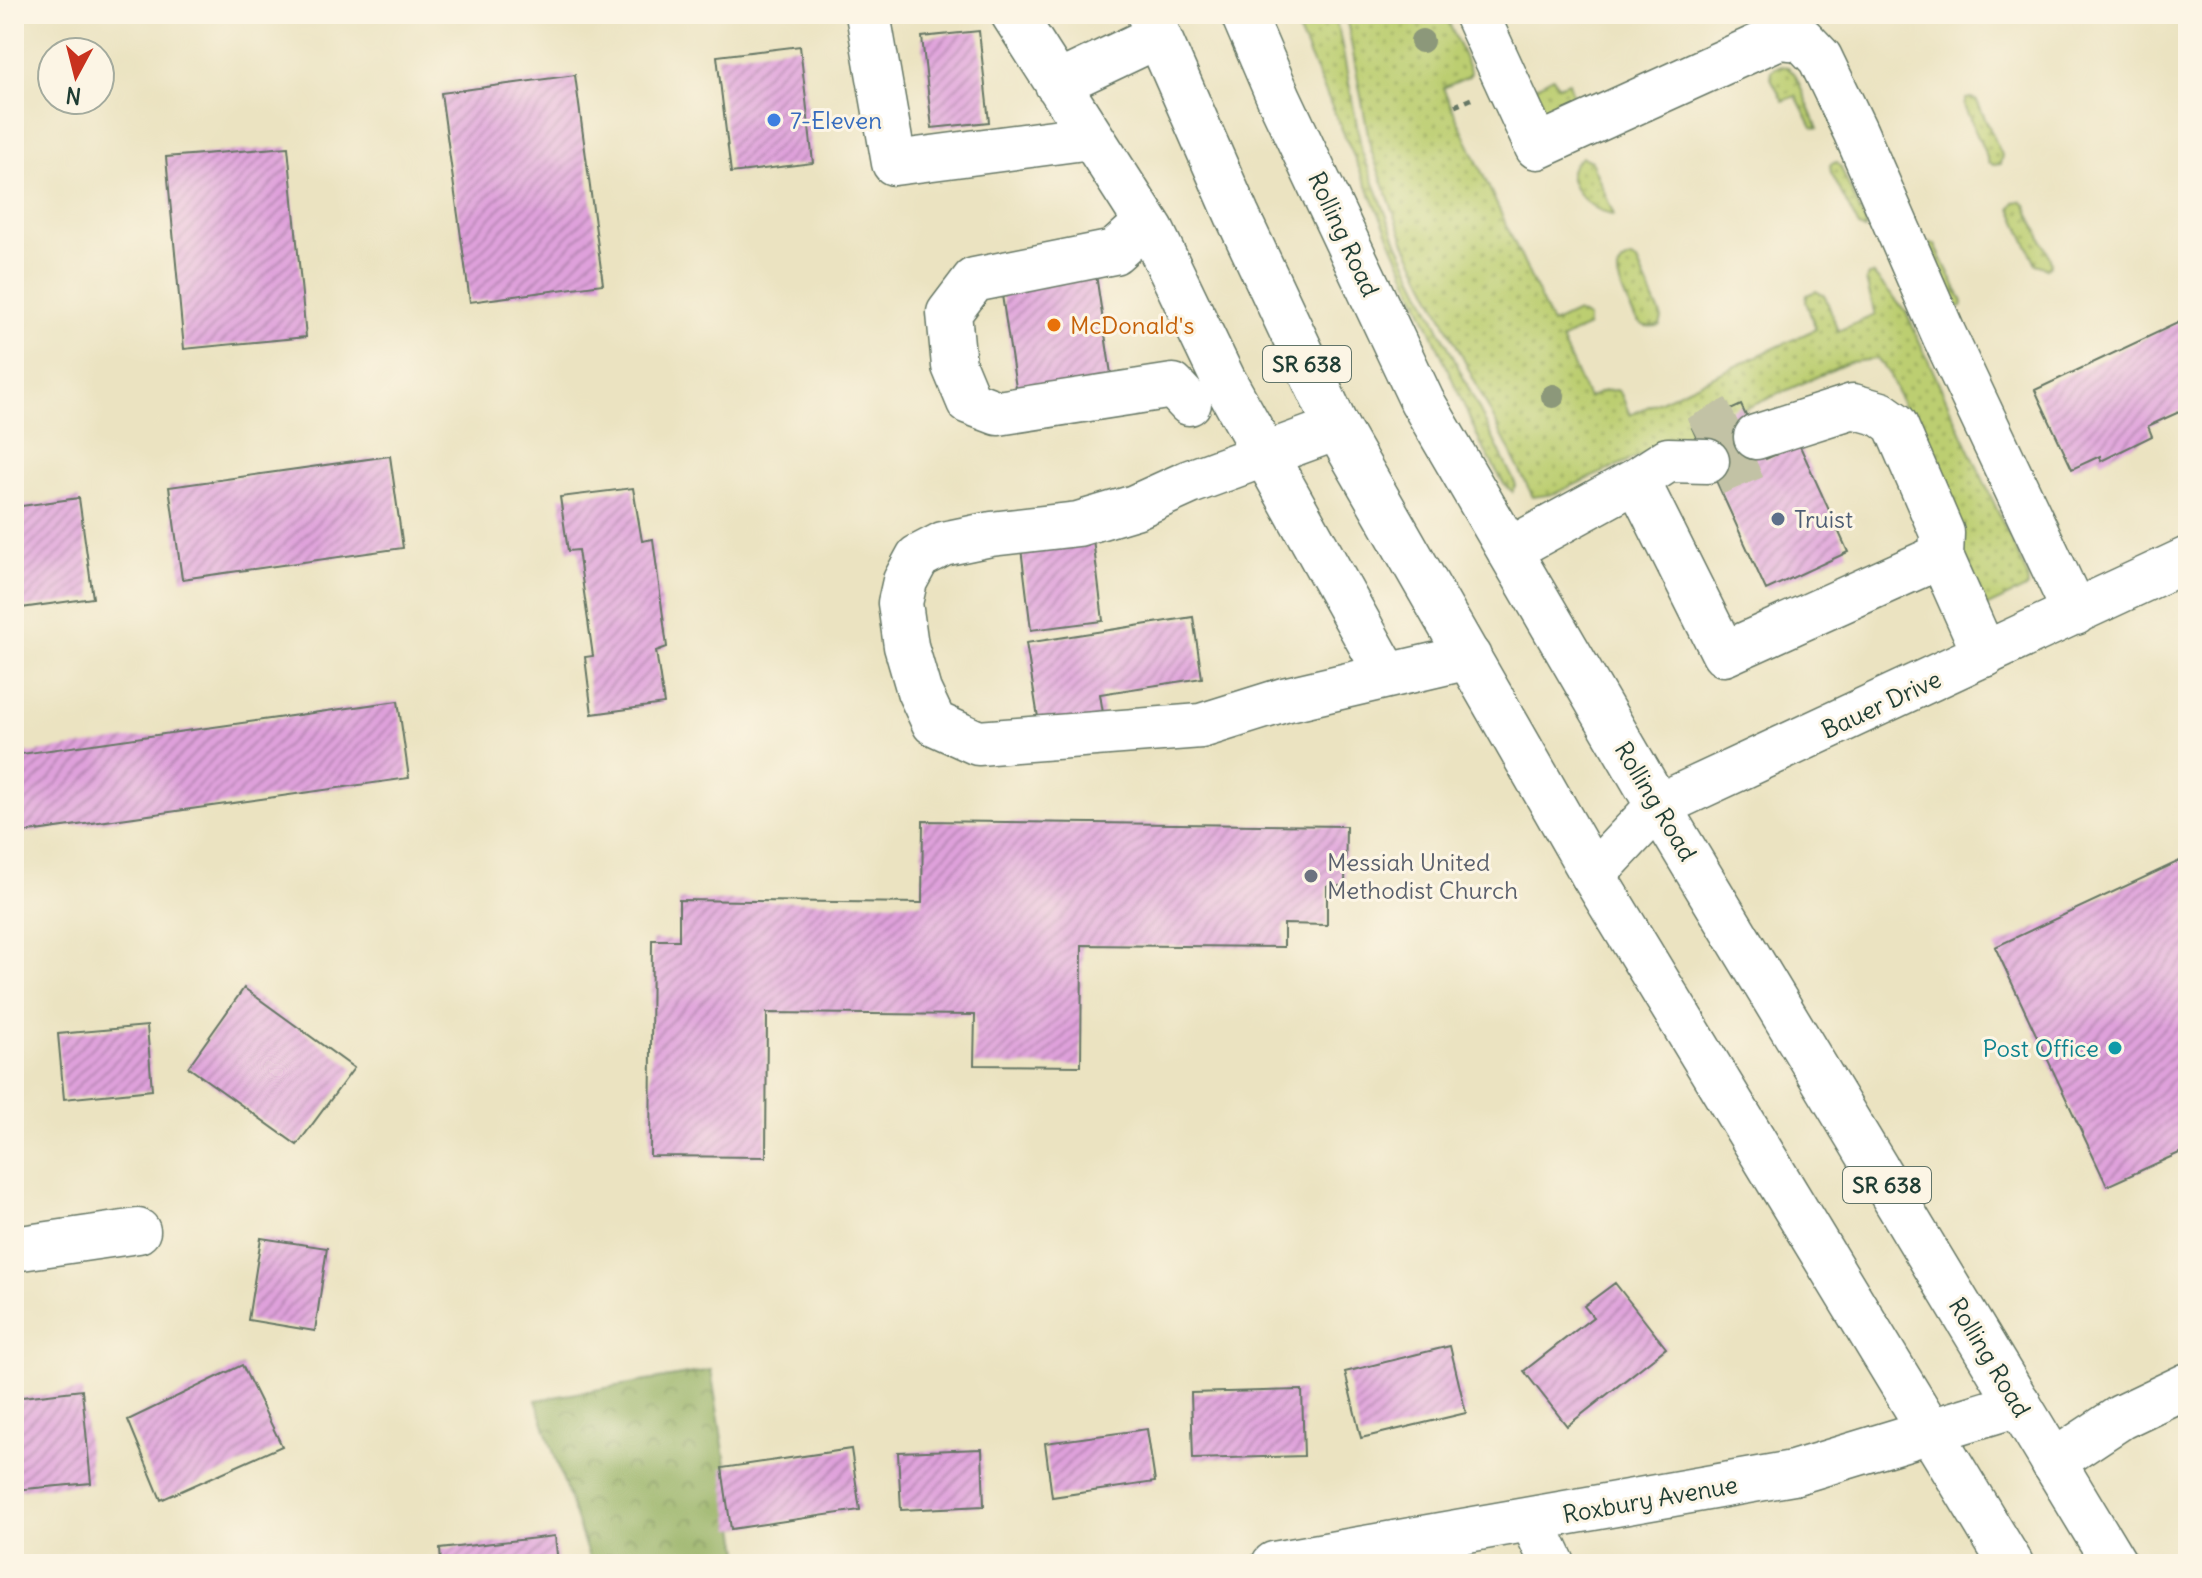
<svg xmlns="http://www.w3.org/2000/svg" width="2202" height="1578" font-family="Delius,sans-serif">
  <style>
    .grass { fill: url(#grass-dots); stroke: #6e8652; stroke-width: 2 }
    .forest { fill: url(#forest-crowns); stroke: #5a774c; stroke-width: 2 }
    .building { fill: url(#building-hatch) }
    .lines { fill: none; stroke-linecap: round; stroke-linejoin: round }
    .minor-tunnel { stroke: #c2c2a5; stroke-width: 44; stroke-dasharray: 44 22; stroke-linecap: butt }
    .minor-casing { stroke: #667765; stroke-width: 47 }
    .major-casing { stroke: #667765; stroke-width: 47 }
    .path { stroke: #667765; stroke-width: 5; stroke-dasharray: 6 6; stroke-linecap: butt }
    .minor { stroke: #fff; stroke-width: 44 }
    .major { stroke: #fff; stroke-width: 44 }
    .tree { fill: #8c987a }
    .shop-dot { fill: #3f7fe0; stroke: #fcf5e5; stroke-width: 3 }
    .food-dot { fill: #e8710a; stroke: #fcf5e5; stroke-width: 3 }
    .service-dot { fill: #5c6f8a; stroke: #fcf5e5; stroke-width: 3 }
    .worship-dot { fill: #6b7280; stroke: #fcf5e5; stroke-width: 3 }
    .culture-dot { fill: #0f9aa8; stroke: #fcf5e5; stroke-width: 3 }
    .labels { text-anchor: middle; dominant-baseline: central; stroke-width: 6; stroke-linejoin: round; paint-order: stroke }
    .shield { fill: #fcf5e5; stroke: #617469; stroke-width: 2 }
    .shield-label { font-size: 22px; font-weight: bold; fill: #1f3d34 }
    .shop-label { font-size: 24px; fill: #366cbe; stroke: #fcf5e5; text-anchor: start }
    .street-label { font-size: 24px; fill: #1f3d34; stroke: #fcf5e5 }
    .food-label { font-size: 24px; fill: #c56008; stroke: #fcf5e5; text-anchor: start }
    .service-label { font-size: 24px; fill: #4e5e75; stroke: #fcf5e5; text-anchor: start }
    .worship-label { font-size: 24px; fill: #5b616d; stroke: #fcf5e5; text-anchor: start }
    .culture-label { font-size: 24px; fill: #0d838f; stroke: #fcf5e5; text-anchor: end }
  </style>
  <defs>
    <pattern id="grass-dots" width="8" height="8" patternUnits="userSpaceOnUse" patternTransform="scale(2)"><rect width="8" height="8" fill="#bcce71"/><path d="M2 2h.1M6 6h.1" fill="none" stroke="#98a85e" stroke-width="1.8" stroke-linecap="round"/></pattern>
    <pattern id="forest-crowns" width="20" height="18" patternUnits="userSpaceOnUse" patternTransform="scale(2)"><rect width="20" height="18" fill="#95b163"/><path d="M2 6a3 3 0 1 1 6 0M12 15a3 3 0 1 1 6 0" fill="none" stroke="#799152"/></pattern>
    <pattern id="building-hatch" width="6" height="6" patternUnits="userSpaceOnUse" patternTransform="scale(2)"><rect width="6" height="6" fill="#dfa1db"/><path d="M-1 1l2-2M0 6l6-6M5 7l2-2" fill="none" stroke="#b484b2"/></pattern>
  </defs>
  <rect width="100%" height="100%" fill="#fcf5e5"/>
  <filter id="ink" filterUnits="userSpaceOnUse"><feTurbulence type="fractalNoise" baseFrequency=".0125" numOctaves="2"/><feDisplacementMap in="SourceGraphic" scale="16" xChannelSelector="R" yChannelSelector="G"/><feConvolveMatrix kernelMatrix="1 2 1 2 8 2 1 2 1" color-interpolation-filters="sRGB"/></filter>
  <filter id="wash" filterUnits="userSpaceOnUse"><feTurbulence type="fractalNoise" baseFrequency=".006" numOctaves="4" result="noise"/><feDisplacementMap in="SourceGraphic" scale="32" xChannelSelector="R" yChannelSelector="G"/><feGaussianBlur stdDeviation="1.8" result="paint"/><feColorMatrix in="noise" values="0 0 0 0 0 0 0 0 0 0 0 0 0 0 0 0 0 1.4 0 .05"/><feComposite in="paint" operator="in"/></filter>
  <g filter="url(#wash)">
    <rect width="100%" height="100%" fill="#ebe3c1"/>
    <!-- grass -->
    <path class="grass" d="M1291,14H1332L1339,31L1362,152L1397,242L1516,485L1513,492L1504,484L1480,442Z
      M1343,14H1445L1471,73L1468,77L1443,88L1552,324L1577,312L1588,318V326L1561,340L1588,398L1604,391L1617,390L1621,394L1630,415L1816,329L1806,302L1807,295L1816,291L1825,296L1838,331L1875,315L1866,280L1868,275L1873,274L1906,312L2027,575L2028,587L1986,607L1889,373L1877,359L1850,362L1554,494L1533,497L1405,243L1371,150L1348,26Z
      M1779,66L1788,67L1795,74L1818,128L1812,127L1796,96L1783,101L1771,78L1772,70Z
      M1553,77L1558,86L1569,82L1577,110L1551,118L1541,107L1532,89Z
      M1971,98L1977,101L2002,155L2000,164L1994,165L1989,162L1964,106L1966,99Z
      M1582,157L1591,161L1614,215C1590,212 1551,176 1582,157Z
      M1836,162L1840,166L1866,224L1865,230L1859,227L1831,173L1830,165Z
      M2021,201L2026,205L2050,258L2051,264L2047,268L2036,264L2011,208L2015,202Z
      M1930,242L1935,245L1963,302L1962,307L1959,308L1955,304L1929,246Z
      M1631,258L1637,262L1662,318L1660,325C1653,327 1647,328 1641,324C1633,319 1616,280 1618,271C1620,263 1625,260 1631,258Z"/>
    <!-- forest -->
    <path class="forest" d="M711,1370L742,1564H591L536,1400Z"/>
    <g id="blocks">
      <!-- building -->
      <path class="building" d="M979,31L989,122L932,128L922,37Z
        M800,46L813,163L731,173L717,56Z
        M575,75L603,284L470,302L441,93Z
        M288,147L306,337L184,349L166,157Z
        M1095,268L1113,387L1018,401L1000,282Z
        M2188,318V408L2148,426L2152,436L2101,461L2100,456L2072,469L2035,390Z
        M1741,405L1766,459L1799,444L1848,552L1766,590L1692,428Z
        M390,456L403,548L182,579L169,487Z
        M633,488L642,541L653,539L667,647L656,651L664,704L592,714L585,657L593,656L578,550L568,551L560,497Z
        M79,498L93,598L14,609V507Z
        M1093,539L1103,621L1031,630L1021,548Z
        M1193,617L1202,678L1100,694L1105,726L1041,736L1026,643Z
        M398,701L409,778L14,834V755Z
        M923,821L1346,826L1345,886H1327V925L1284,924V947L1082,945L1081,1066L974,1065L975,1015L767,1013L766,1157L650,1156L652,940H679V900L922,903Z
        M2188,857V1149L2107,1186L1995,947Z
        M244,988L354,1068L297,1145L188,1067Z
        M147,1026L152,1090L64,1099L58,1034Z
        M261,1238L327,1248L315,1331L248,1320Z
        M1615,1283L1666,1348L1567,1426L1524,1371L1593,1317L1584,1306Z
        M1450,1346L1466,1413L1361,1438L1345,1372Z
        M242,1365L282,1446L161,1500L128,1420Z
        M82,1390L91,1483L14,1490V1398Z
        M1302,1390L1304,1456L1193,1459L1191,1393Z
        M1147,1429L1155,1482L1052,1497L1045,1443Z
        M851,1449L860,1510L731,1529L722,1468Z
        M982,1449L984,1506L901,1510L898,1452Z
        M555,1536L558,1564H441L440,1549Z"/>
    </g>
  </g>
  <g filter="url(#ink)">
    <use href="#blocks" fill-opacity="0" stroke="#667765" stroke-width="2"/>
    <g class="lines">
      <!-- minor-tunnel -->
      <path class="minor-tunnel" d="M1697,438L1745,413
        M1714,474L1763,453"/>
      <defs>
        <path id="minor" d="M868,14L894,163L1091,137
          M1013,14L1152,231L1223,379L1388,676
          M1476,14L1537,147L1779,37L1802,39L1820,58L1855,131L1944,335L2075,613
          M1057,84L1158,36
          M1134,234L1114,252L974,280L949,313L954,366L969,402L998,413L1173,386L1189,403
          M1337,428L1190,482L1135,507L1078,524L991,534L943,544L918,557L905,581L900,603L906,646L919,691L934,723L978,743L1201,726L1284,700L1469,657
          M1756,437L1853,406L1881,414L1895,424L1942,533L1941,556
          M1637,480L1668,460L1707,461
          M1509,550L1637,480L1724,654L1941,556L1985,655
          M1593,875L1658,806L2188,559
          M14,1249L138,1231
          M2053,1462L2121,1417L2188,1385
          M1532,1520L1553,1564
          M1274,1564L1793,1473L2019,1404"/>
        <path id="major" d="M1149,14L1237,215L1337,428L1593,875L2011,1564
          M1243,14L1279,98L1422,401L1658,806L2115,1564"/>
      </defs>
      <!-- minor casing -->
      <use href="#minor" class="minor-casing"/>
      <!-- major casing -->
      <use href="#major" class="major-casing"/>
      <!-- path -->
      <path class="path" d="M1455,106L1471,99"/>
      <!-- minor -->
      <use href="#minor" class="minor"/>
      <!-- major -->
      <use href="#major" class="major"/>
    </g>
    <!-- trees -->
    <g class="tree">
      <circle cx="1422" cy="41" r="12"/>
      <circle cx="1553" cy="396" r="12"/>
    </g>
  </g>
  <!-- markers -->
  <circle class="shop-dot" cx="774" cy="120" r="8"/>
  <circle class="food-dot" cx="1054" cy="325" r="8"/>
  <circle class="service-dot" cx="1778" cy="519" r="8"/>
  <circle class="worship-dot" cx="1311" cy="876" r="8"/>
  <circle class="culture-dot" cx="2115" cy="1048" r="8"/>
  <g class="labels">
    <!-- shield labels -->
    <g class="shield">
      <rect x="1263" y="346" width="88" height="36" rx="6"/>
      <rect x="1843" y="1167" width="88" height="36" rx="6"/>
    </g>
    <g class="shield-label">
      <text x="1307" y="364">SR 638</text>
      <text x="1887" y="1185">SR 638</text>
    </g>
    <!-- shop labels -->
    <g class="shop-label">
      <text x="790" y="120">7-Eleven</text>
    </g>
    <!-- street labels -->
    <g class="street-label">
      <text transform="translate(1344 234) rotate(65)">Rolling Road</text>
      <text transform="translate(1881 704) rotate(-25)">Bauer Drive</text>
      <text transform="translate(1656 801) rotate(59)">Rolling Road</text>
      <text transform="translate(1990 1357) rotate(59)">Rolling Road</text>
      <text transform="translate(1650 1499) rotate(-10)">Roxbury Avenue</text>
    </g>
    <!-- food labels -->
    <g class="food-label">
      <text x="1070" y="325">McDonald's</text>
    </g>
    <!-- service labels -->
    <g class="service-label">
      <text x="1794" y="519">Truist</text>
    </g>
    <!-- worship labels -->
    <g class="worship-label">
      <text x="1327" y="862">Messiah United<tspan x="1327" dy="28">Methodist Church</tspan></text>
    </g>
    <!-- culture labels -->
    <g class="culture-label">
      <text x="2099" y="1048">Post Office</text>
    </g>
  </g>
  <!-- margin -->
  <rect width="2202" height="1578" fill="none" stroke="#fcf5e5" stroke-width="48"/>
  <!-- north arrow -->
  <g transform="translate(76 76) rotate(187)"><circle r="38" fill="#fcf5e5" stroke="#a4ab9e" stroke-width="2"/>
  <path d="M0-6L14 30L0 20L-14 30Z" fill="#c8321e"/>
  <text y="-12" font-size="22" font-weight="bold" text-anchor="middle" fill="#1f3d34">N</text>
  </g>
</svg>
